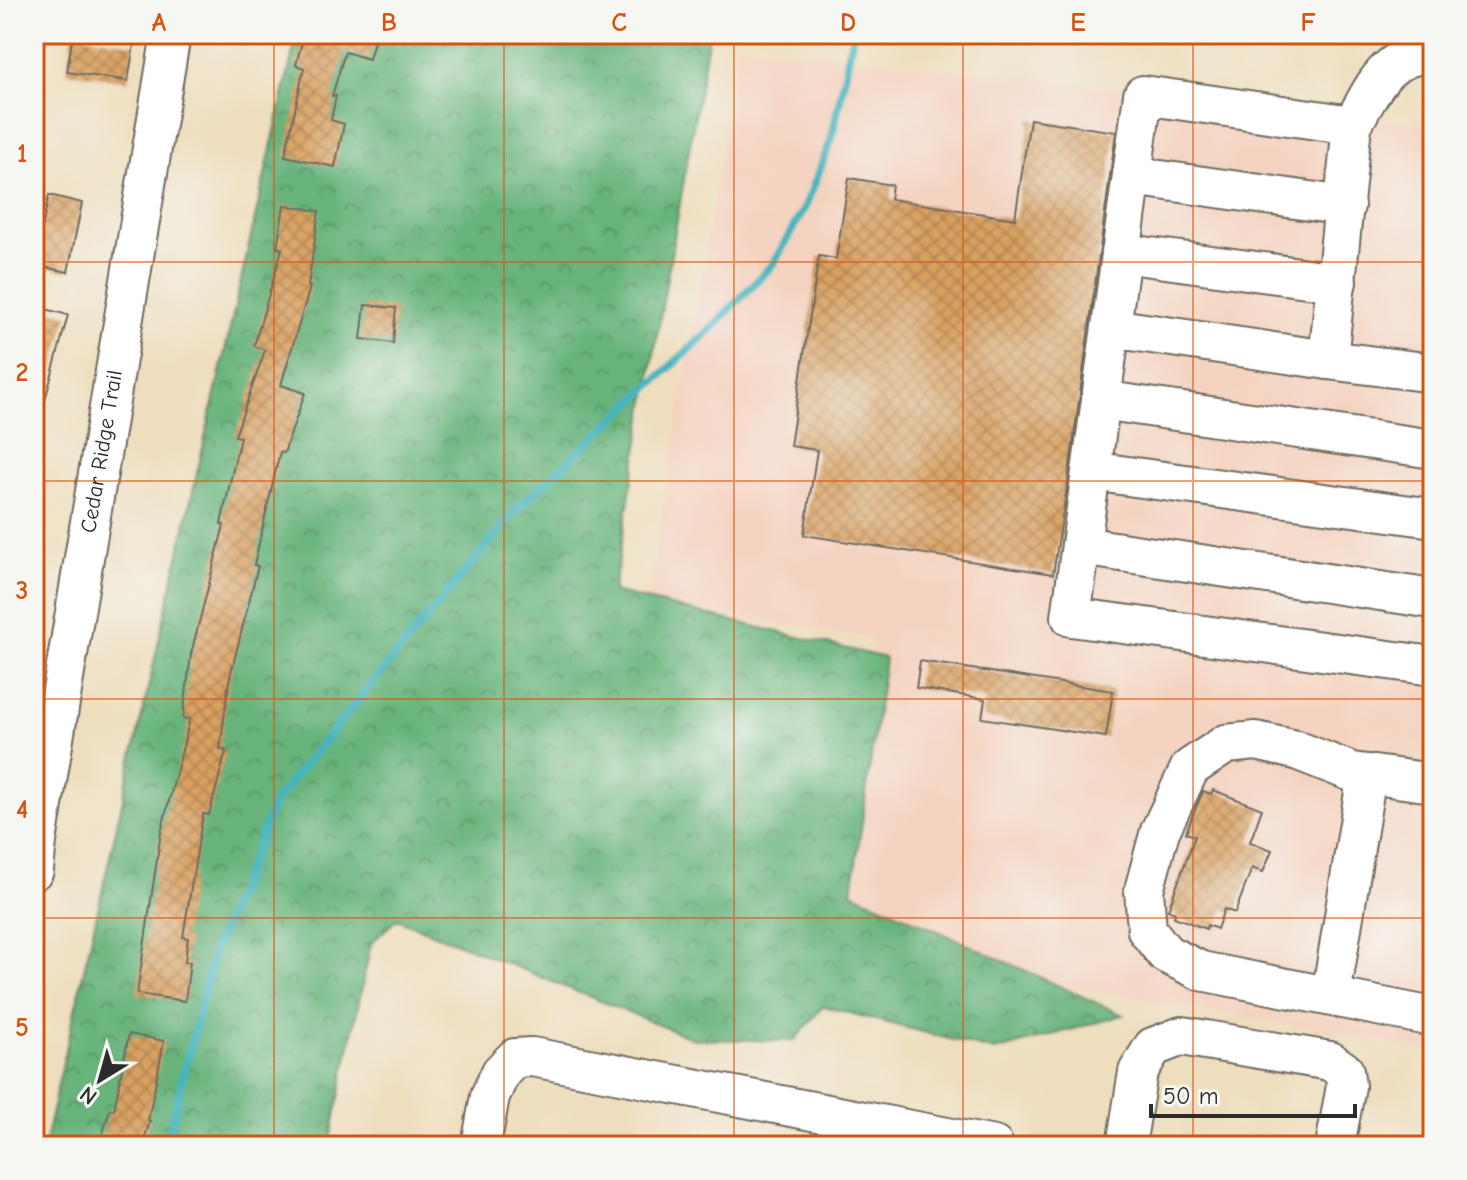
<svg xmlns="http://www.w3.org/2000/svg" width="1467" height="1180" font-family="'Comic Neue',sans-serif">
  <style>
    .built { fill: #f4d3c0 }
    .forest { fill: url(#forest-crowns); stroke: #4a7054; stroke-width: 2 }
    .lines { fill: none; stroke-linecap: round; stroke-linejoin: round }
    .stream { stroke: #46b5c0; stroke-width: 8 }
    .building { fill: url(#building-cross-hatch) }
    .minor-casing { stroke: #6f6a5e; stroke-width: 42 }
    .minor { stroke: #fff; stroke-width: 38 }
    .grid { fill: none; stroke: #d5540f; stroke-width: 2; stroke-opacity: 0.55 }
    .labels { text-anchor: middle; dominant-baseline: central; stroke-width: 8; stroke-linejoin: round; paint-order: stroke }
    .street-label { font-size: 22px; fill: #2b2b2b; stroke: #f6f6f2 }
    .neatline { fill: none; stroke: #d5540f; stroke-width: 3 }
    .grid-label { font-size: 26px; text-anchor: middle; font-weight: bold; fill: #d5540f }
  </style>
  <defs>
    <pattern id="forest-crowns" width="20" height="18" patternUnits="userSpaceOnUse" patternTransform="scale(2)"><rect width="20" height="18" fill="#68b47c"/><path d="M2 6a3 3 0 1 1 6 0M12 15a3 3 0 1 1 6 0" fill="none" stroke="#569366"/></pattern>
    <pattern id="building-cross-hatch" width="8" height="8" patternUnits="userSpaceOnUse" patternTransform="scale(2)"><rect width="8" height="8" fill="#daa161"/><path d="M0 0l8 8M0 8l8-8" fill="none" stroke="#b18350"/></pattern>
  </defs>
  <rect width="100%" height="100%" fill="#f6f6f2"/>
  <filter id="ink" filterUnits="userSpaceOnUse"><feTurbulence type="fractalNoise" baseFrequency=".0125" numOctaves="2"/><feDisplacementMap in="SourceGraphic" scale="16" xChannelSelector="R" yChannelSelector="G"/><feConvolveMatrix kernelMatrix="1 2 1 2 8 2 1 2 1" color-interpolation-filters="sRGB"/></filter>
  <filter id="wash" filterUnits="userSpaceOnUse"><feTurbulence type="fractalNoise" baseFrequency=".006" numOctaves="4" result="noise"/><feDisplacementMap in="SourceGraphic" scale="32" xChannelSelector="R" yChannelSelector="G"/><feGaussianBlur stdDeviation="1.8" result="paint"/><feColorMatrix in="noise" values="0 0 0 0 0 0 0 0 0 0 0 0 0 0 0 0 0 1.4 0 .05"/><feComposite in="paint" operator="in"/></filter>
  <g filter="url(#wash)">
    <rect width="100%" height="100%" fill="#eedebe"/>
    <!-- built -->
    <path class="built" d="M739,45L1433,125V1051L824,944L874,639L648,601Z"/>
    <!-- forest -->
    <path class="forest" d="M297,34H709L613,592L885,658L852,892L1123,1015L995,1051L823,1006L794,1041L694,1039L397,919L371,943L329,1146H44Z"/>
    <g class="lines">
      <!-- stream -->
      <path class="stream" d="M166,1146L214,950L276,799L519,507L711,329L773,264L805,207L832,138L853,34"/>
    </g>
    <g id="blocks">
      <!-- building -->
      <path class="building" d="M73,34L134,44L128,81L67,72Z
        M304,34H376L369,59L345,52L332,96H336L331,120L344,124L335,167L285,156L304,68L296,65Z
        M1030,119L1116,132L1068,481L1053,574L804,535L817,450L790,446L819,256L836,259L849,178L892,185L890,199L1015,219Z
        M49,195L82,203L68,272L34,265Z
        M284,205L319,211L308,286L310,287L281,385L305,393L284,453L280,452L254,565L258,566L229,681L220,749L226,751L209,815L203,814L183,937L188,938L185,962H190L185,1001L137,994L161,832L190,719L183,718L191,654L224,525L221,524L240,437L235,436L265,350L254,346L282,249L277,248Z
        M365,305L396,308L393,343L361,339Z
        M34,306L68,315L41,415L34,414Z
        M920,661L1113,691L1106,737L982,718L985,699L916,688Z
        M1213,790L1262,809L1250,842L1272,850L1263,872L1252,868L1235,913L1224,909L1217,929L1207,925L1206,929L1174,917L1175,913L1168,910L1195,836L1186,833L1194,812L1203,791L1211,794Z
        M129,1034L164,1041L148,1121H150L142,1146H99L110,1109L114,1110Z"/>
    </g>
  </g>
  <g filter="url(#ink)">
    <use href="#blocks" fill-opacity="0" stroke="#6f6a5e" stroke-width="2"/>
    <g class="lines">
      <defs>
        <g id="minor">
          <path d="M1352,125C1375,87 1383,55 1433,53"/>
          <path d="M1132,176L1345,206"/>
          <path d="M1121,253L1337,282"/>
          <path d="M1111,328L1328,360"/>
          <path d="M1433,373L1328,360L1352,125L1143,95L1071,617L1433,666"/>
          <path d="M1101,400L1433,449"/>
          <path d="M1091,471L1433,518"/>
          <path d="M1081,546L1433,599"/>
          <path d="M1433,783L1352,772L1296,750L1256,741L1226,744L1190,768L1160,831L1144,890L1147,930L1166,954L1201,971L1433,1017"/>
          <path id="s1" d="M34,870L37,841L171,34"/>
          <path d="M1331,996L1367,774"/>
          <path d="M481,1146L490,1096L501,1072L515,1058L532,1057L994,1146"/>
          <path d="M1126,1146L1138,1072L1153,1047L1182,1036L1330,1061L1344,1071L1346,1086L1335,1146"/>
        </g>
      </defs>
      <!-- minor casing -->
      <use href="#minor" class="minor-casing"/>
      <!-- minor -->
      <use href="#minor" class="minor"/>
    </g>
  </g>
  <!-- grid -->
  <path class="grid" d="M274,34V1146M504,34V1146M734,34V1146M963,34V1146M1193,34V1146M34,262H1433M34,481H1433M34,699H1433M34,918H1433"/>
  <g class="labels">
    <!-- street labels -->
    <g class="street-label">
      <text stroke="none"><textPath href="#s1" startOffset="424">Cedar Ridge Trail</textPath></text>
    </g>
  </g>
  <!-- margin -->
  <rect width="1467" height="1180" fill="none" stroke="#f6f6f2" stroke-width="88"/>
  <!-- north arrow -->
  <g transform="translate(100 1080) rotate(217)" stroke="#f6f6f2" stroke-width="6" paint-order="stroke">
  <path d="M0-6L14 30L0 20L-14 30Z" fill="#2b2b2b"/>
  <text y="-12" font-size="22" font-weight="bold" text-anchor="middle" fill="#2b2b2b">N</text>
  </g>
  <!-- scale -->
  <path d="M1151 1104v12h204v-12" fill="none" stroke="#2b2b2b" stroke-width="4"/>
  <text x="1163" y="1104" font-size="24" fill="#2b2b2b" stroke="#f6f6f2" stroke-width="6" paint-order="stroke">50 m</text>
  <rect x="44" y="44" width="1379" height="1092" class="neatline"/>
  <g class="grid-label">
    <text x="159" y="31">A</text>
    <text x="389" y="31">B</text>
    <text x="619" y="31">C</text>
    <text x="848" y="31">D</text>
    <text x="1078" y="31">E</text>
    <text x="1308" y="31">F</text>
    <text x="22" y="162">1</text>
    <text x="22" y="381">2</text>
    <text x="22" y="599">3</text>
    <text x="22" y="818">4</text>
    <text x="22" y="1036">5</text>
  </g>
</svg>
